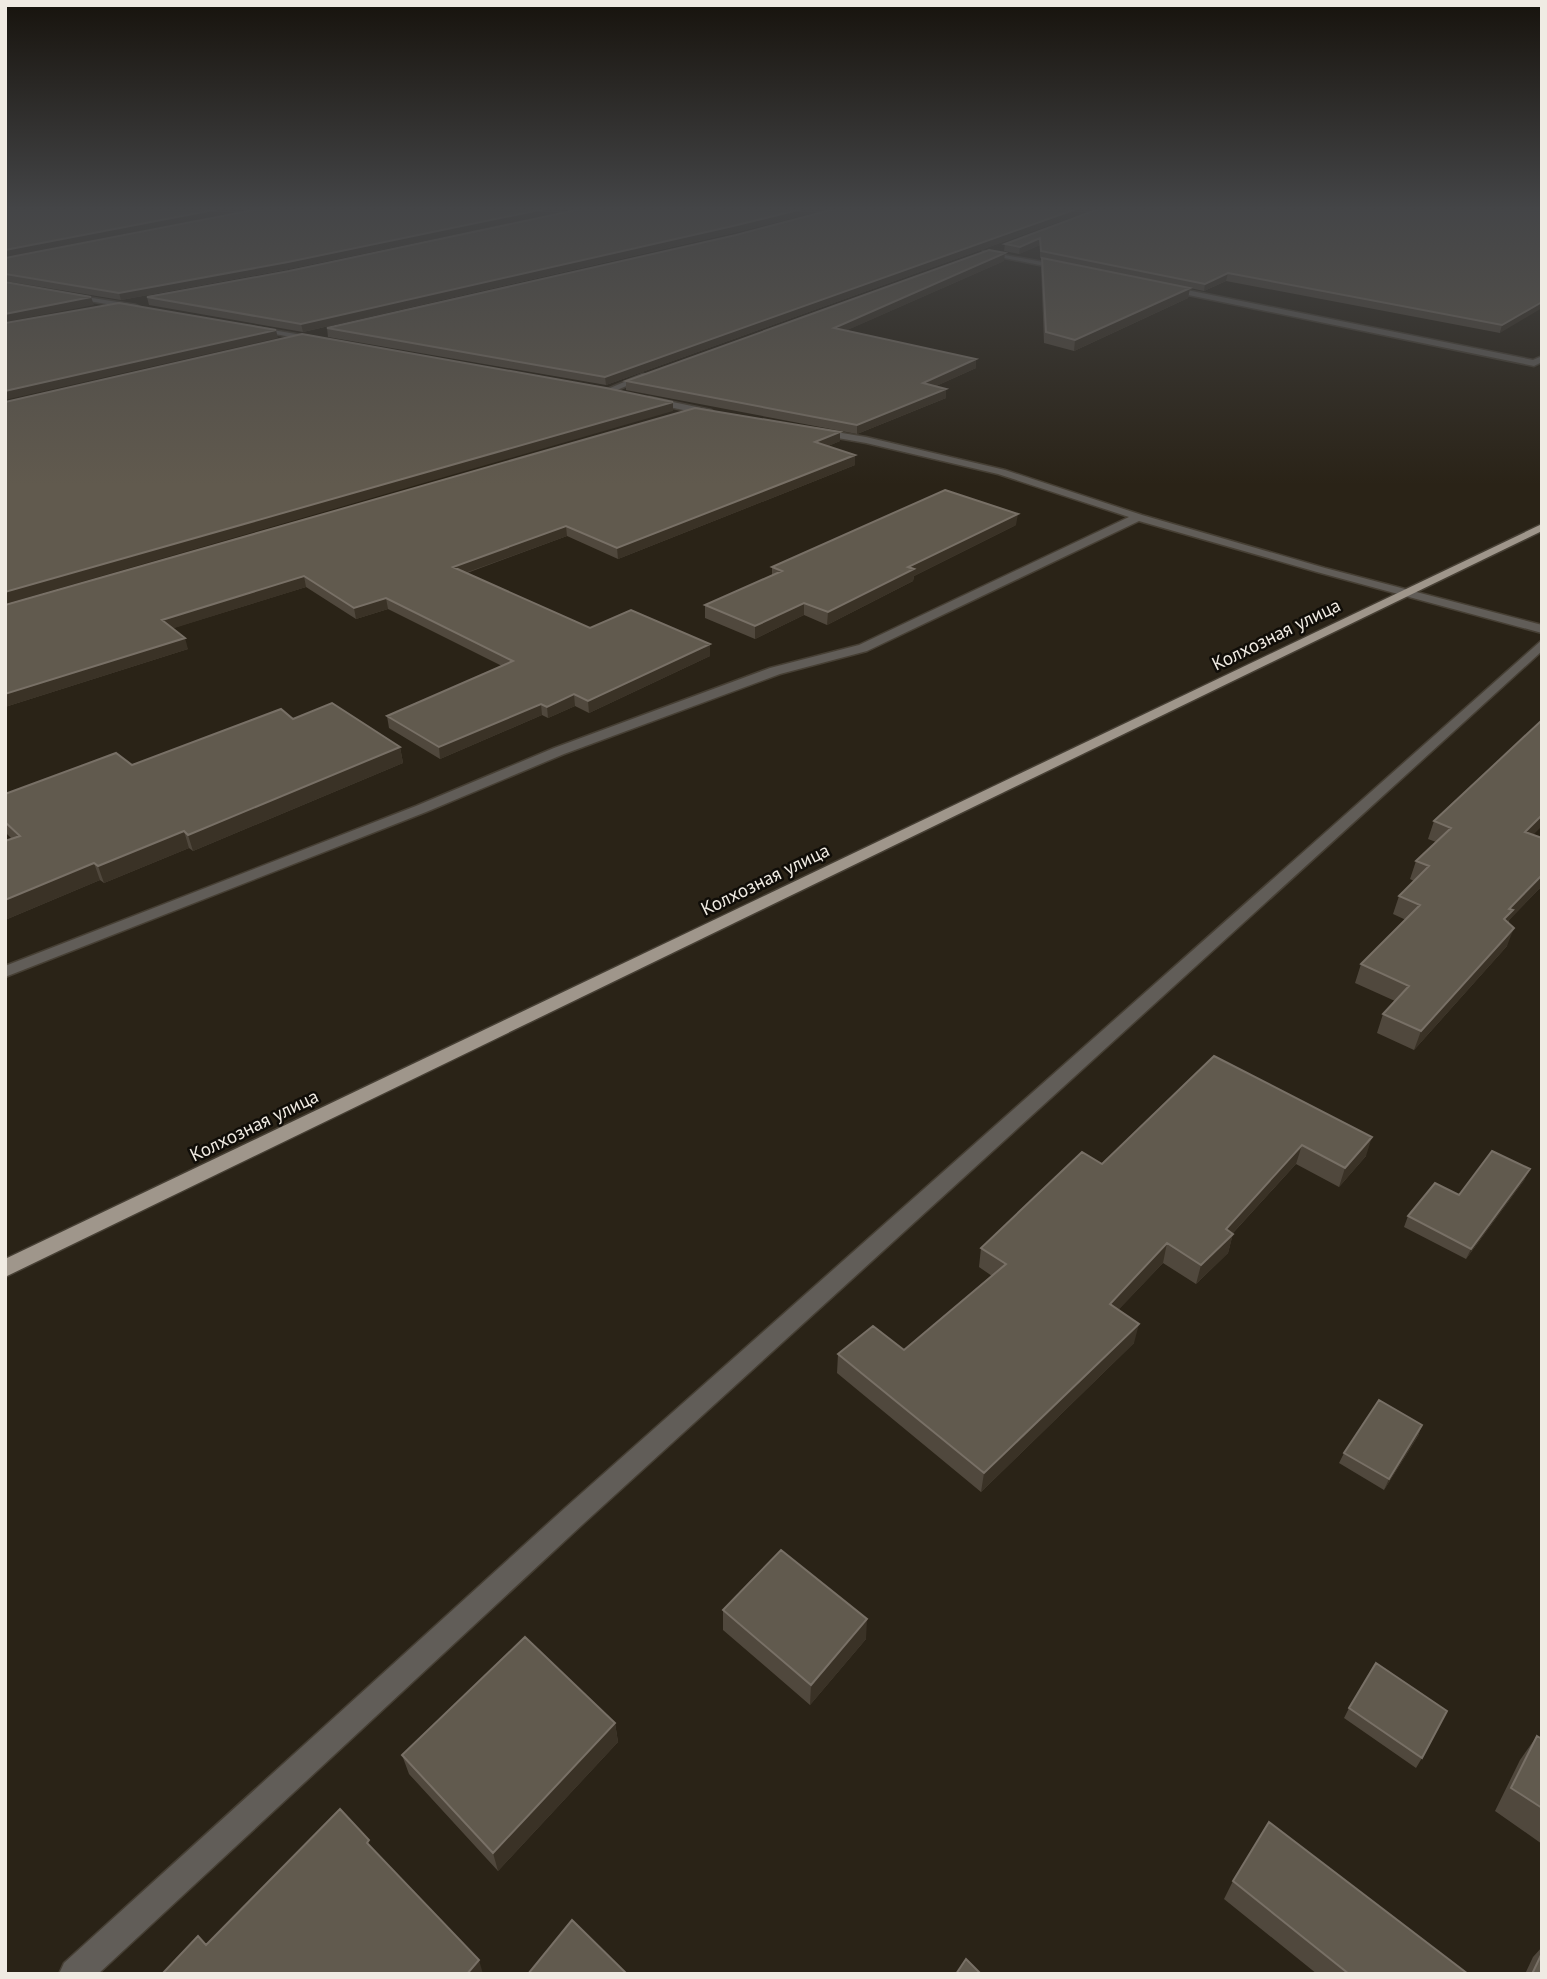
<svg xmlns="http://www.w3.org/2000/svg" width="1547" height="1979" font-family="'PT Sans',sans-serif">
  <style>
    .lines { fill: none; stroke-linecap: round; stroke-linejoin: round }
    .minor-casing { stroke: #463f34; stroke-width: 3 }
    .major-casing { stroke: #463f34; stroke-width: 3 }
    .minor { fill: #615d58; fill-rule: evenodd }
    .major { fill: #9f968b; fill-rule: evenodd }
    .wall { fill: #50483d }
    .shaded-wall { fill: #3a3226 }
    .building { fill: #615a4e; stroke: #787066; stroke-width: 2 }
    .labels { text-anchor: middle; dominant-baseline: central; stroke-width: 5; stroke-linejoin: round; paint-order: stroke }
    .street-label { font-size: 19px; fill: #f0ebe3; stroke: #100d08 }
  </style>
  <rect width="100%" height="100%" fill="#2a2317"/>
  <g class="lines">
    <defs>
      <path id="minor" d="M983,251L1064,266L1068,268L1064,270L985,254Z
        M1167,286L1533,360L1542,356V362L1534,366L1164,290Z
        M68,294L136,305L140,307L136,309L71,298Z
        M250,326L319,338L323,340L319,342L253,330Z
        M643,374L650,376L610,393L603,391Z
        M649,397L711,410L716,413L711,416L646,402L644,400Z
        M818,429L866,437L1005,470L1142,515L1325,568L1542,625V633L1317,572L1139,521L867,651L780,674L564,754L426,812L5,977V966L416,806L554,748L770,668L859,645L1129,517L998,474L866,443L815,434V430Z
        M1542,640V651L583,1524L98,1974H59L64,1963L565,1508Z"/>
      <path id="major" d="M1542,524V531L5,1277V1259Z"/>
    </defs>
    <!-- minor casing -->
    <use href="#minor" class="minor-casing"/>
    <!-- major casing -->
    <use href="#major" class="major-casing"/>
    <!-- minor -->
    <use href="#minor" class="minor"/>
    <!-- major -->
    <use href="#major" class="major"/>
  </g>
  <!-- wall -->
  <path class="wall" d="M264,208H581L289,269L121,300L5,281V258Z
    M586,208H832L733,233L303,332L149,305L147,297L289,271Z
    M838,208H1097L606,385L328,337L327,328L736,235Z
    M1101,208H1542L1500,333L1226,281L1204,291L1190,288L1188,298L1074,351L1044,343L1041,268L1042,259L1040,258V245L1019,254L1004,251L1005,244Z
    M1004,261L847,330L976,368L936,386L946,389V398L857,434L626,390V381Z
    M840,432V441L828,446L855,455V465L618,559L567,536L467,573L590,628L710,656L589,713L575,706L548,718L542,715L440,759L389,728L387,716L502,666L388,609L356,619L306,587L173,628L188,649L5,707V605Z
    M1016,525L914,576L913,581L827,625L804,615L755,639L705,618V605L772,575V567Z
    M293,719L400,747L403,763L193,851L189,848L104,883L100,880L5,920V841L12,839L5,832V794L132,765Z
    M1434,821L1533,835L1542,838V886L1509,920L1507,946L1414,1050L1377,1033L1383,1014L1395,1001L1355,983L1361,964L1406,920L1393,914L1399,896L1414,881L1410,879L1416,861L1436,842L1428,839Z
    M1214,1056L1366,1156L1339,1187L1296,1164L1233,1233L1228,1253L1196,1284L1163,1263L1118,1310L1134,1343L981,1492L837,1373L838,1354L904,1350L992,1276L979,1267L981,1248L1102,1164Z
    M1525,1179L1466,1259L1404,1227L1408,1216L1459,1195Z
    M1422,1425L1418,1436L1384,1490L1339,1463L1344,1453Z
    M723,1610L866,1639L810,1705L723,1630Z
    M1349,1708L1422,1758L1416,1768L1344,1718Z
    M615,1723L618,1742L498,1871L409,1774L402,1755Z
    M1537,1736L1542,1739V1844L1495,1811L1520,1760Z
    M1233,1881L1468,1974H1317L1224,1899Z
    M1542,1947V1974H1525L1533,1957Z"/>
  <!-- shaded-wall -->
  <path class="shaded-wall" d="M224,208H260L5,257V250Z
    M549,208H581L289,269L121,300L119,293Z
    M806,208H832L733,233L303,332L301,324Z
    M1079,208H1097L606,385L605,377Z
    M1040,238V245L1019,254L1020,247Z
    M1005,253L1004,261L834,336V328Z
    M1228,273L1226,281L1204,291L1205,284Z
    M1190,288L1188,298L1074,351L1075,340Z
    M91,297L94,305L5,322V314Z
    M1542,302V308L1500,333L1502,325Z
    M276,330L278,338L5,400V391Z
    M976,359V368L923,392V383Z
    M946,389V398L857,434V425Z
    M673,402V411L5,604V592Z
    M840,432V441L815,452V442Z
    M855,455V465L618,559L617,548Z
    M1018,514L1016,525L914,576L913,581L827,625L828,612L908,567Z
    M566,526L567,536L454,577L453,567Z
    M304,576L306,587L165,631L162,620Z
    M386,598L388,609L356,619L354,608Z
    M804,603V615L755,639V626Z
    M185,638L188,649L5,707V694Z
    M710,644V656L589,713L588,701Z
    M574,694L575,706L548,718L547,707Z
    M541,704L542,715L440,759L439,747Z
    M400,747L403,763L193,851L188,835Z
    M1542,815V826L1518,850L1525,832Z
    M184,831L189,848L104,883L98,866Z
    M94,863L100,880L5,920V900Z
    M1542,875V886L1509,920L1506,928L1497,937L1509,909Z
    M1514,928L1507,946L1414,1050L1421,1031Z
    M1372,1137L1366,1156L1339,1187L1345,1168Z
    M1302,1145L1296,1164L1229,1237L1233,1234L1228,1253L1196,1284L1201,1265L1226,1229Z
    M1530,1169L1525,1179L1466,1259L1471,1249Z
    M1167,1243L1163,1263L1106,1323L1110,1304Z
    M1139,1324L1134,1343L981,1492L984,1473Z
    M1422,1425L1418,1436L1384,1490L1389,1479Z
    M867,1619L866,1639L810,1705L811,1685Z
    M615,1723L618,1742L498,1871L493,1853Z
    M479,1960L483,1974H467Z"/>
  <!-- building -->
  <path class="building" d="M5,208H224L5,250Z
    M264,208H549L288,262L119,293L5,274V258Z
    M586,208H806L733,226L301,324L147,297L289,271Z
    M838,208H1079L605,377L327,328L736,235Z
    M1101,208H1542V302L1502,325L1228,273L1205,284L1041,251L1040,238L1020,247L1005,244Z
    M989,250L1005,253L834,328L976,359L923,383L946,389L857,425L626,381Z
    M1042,258L1190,288L1075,340L1046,332Z
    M5,282L91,297L5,314Z
    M119,303L276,330L5,391V323Z
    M302,334L606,388L673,402L5,592V402Z
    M695,408L840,432L815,442L855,455L617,548L566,526L453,567L590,628L631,610L710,644L588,701L574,694L547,707L541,704L439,747L387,716L513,661L386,598L354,608L304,576L162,620L185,638L5,694V605Z
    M945,490L1018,514L908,567L914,569L828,612L804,603L755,626L705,605L782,571L772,567Z
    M332,703L400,747L188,835L184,831L98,866L94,863L5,900V841L20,836L5,822V794L116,753L132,765L281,709L293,719Z
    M1542,720V815L1525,832L1542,838V875L1509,909L1513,910L1504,919L1514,928L1421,1031L1383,1014L1409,986L1361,964L1420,905L1399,896L1429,866L1416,861L1451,828L1434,821Z
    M1214,1056L1372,1137L1345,1168L1302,1145L1226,1229L1233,1234L1201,1265L1167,1243L1110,1304L1139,1324L984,1473L838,1354L873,1326L904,1350L1006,1264L981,1248L1082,1152L1102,1164Z
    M1492,1151L1530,1169L1471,1249L1408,1216L1435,1183L1459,1195Z
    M1379,1400L1422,1425L1389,1479L1344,1453Z
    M781,1550L867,1619L811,1685L723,1610Z
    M525,1637L615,1723L493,1853L402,1755Z
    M1376,1663L1447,1711L1422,1758L1349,1708Z
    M1537,1736L1542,1739V1808L1511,1788Z
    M340,1809L369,1840L367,1843L479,1960L467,1974H162L198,1936L206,1945Z
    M1269,1822L1468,1974H1349L1233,1881Z
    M572,1920L627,1974H528Z
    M1542,1953V1974H1532Z
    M966,1959L981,1974H956Z"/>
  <!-- sky -->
  <linearGradient id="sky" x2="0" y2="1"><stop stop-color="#17130d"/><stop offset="0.43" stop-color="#444547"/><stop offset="1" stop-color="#444547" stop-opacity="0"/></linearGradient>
  <rect width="1547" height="485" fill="url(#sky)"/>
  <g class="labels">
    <!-- street labels -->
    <g class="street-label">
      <text transform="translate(1276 634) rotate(-26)">Колхозная улица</text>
      <text transform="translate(765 879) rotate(-26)">Колхозная улица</text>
      <text transform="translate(254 1125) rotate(-26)">Колхозная улица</text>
    </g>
  </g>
  <!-- border -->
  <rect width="1547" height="1979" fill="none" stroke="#f0ebe3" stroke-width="14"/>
</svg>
